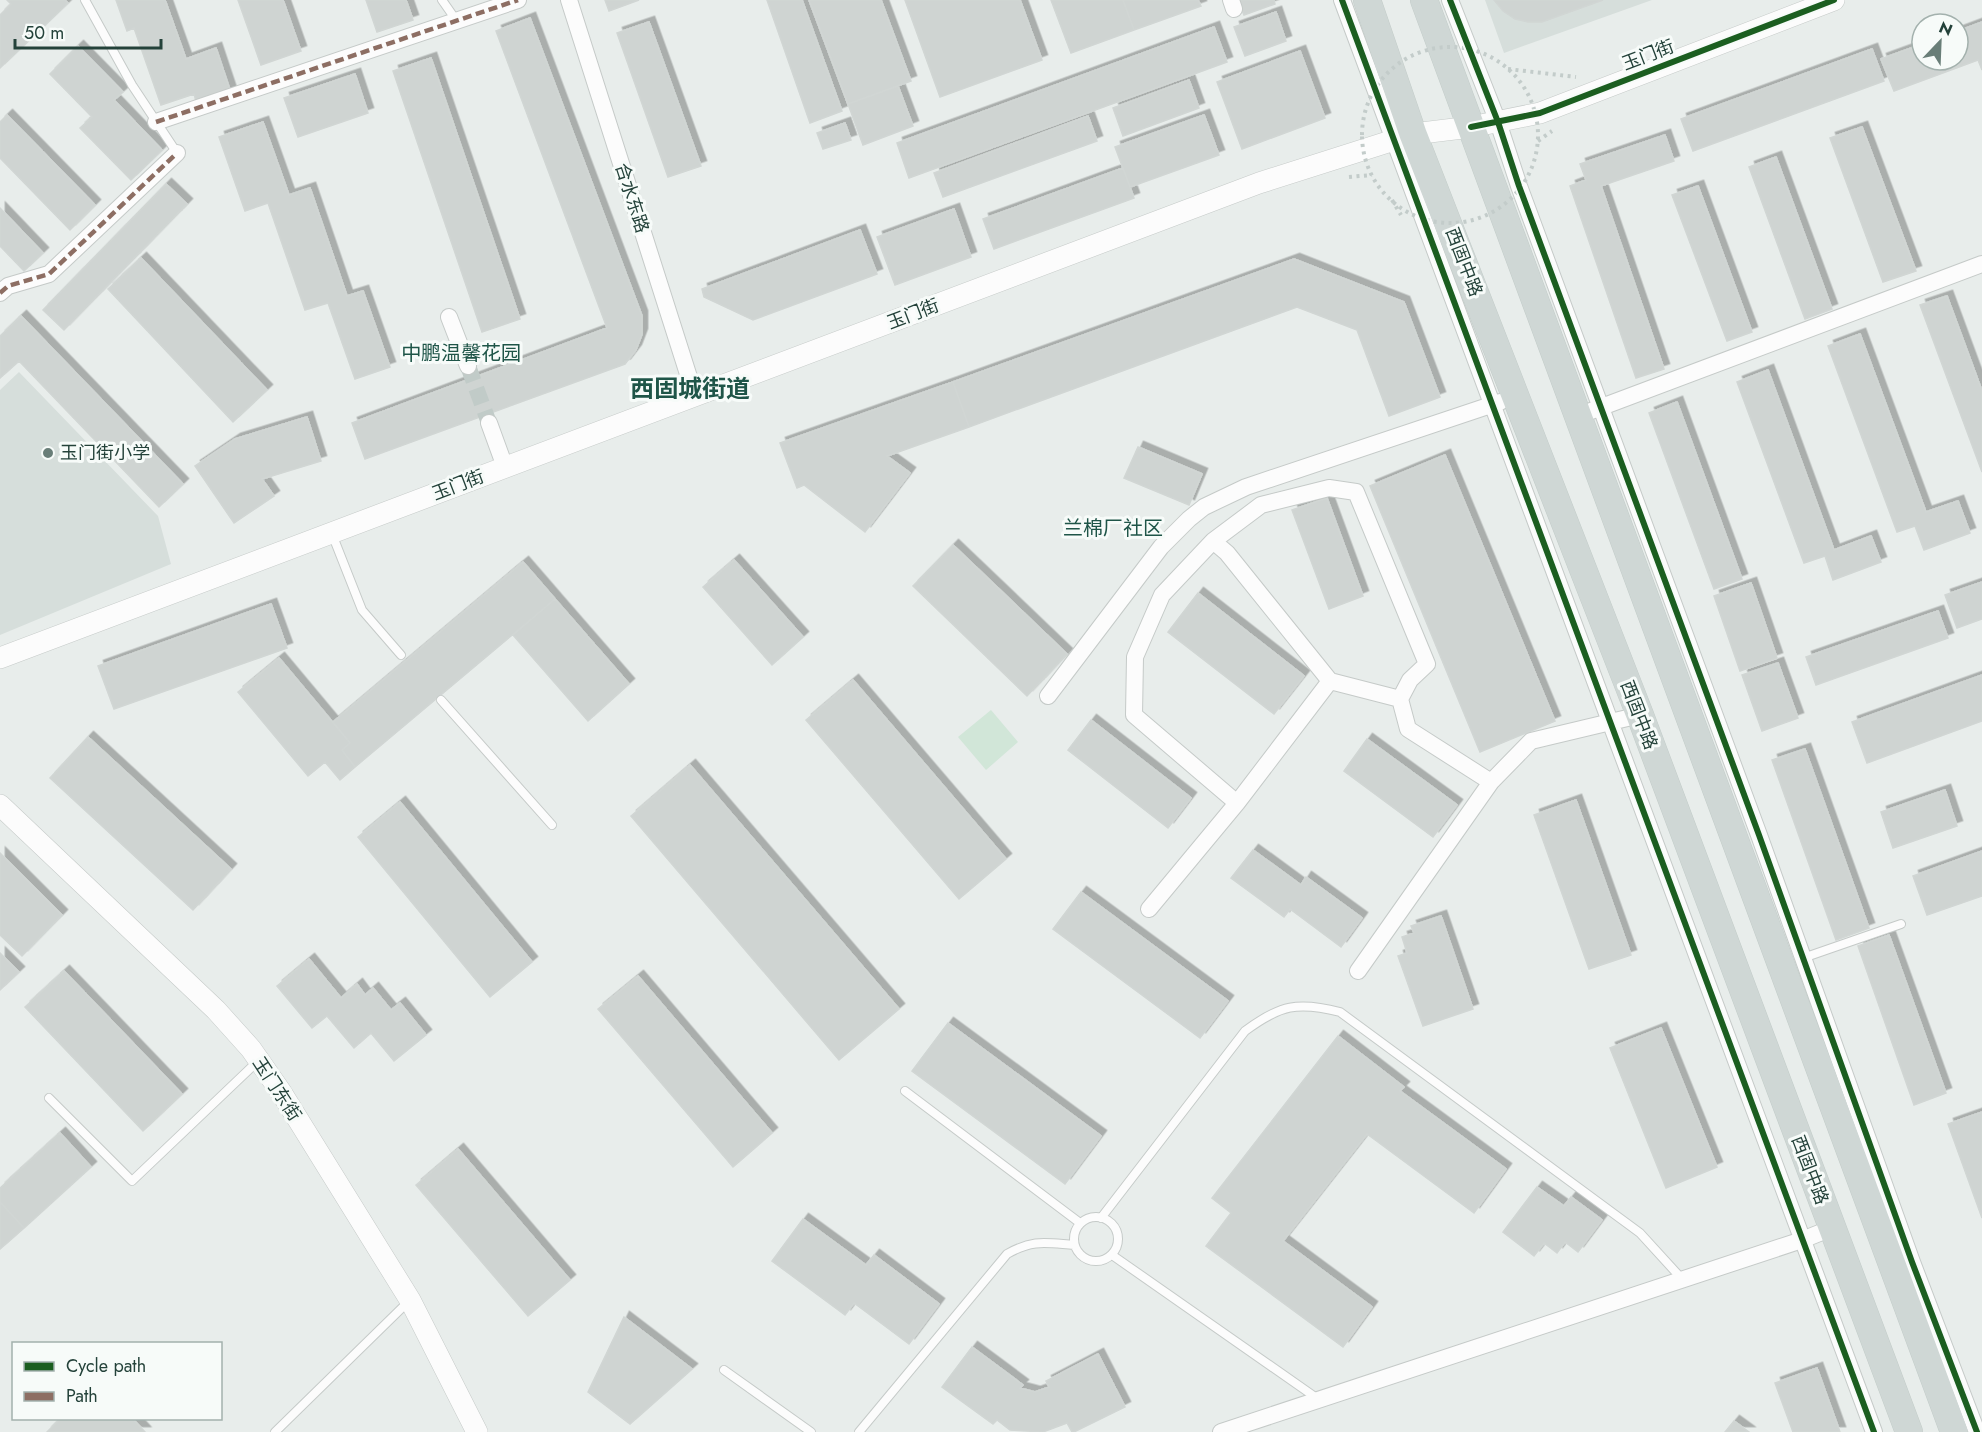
<svg xmlns="http://www.w3.org/2000/svg" width="1982" height="1432" font-family="Jost,'Noto Sans SC',sans-serif">
  <style>
    .built { fill: #d6dedb }
    .green { fill: #d1e6d8 }
    .building { fill: #cfd4d2; stroke: #d1d6d4; stroke-width: 1.5; filter: url(#shadow) }
    .lines { fill: none; stroke-linecap: round; stroke-linejoin: round }
    .minor-tunnel { stroke: #c1cbc8; stroke-width: 16; stroke-dasharray: 16 8; stroke-linecap: butt }
    .service-casing { stroke: #c5cac8; stroke-width: 10 }
    .minor-casing { stroke: #c5cac8; stroke-width: 18 }
    .tertiary-casing { stroke: #c5cac8; stroke-width: 22 }
    .primary-casing { stroke: #c3ccc9; stroke-width: 28 }
    .path { stroke: #c3ccca; stroke-width: 4; stroke-dasharray: 3 4.5; stroke-linecap: butt }
    .service { stroke: #fcfcfc; stroke-width: 8 }
    .minor { stroke: #fcfcfc; stroke-width: 16 }
    .tertiary { stroke: #fcfcfc; stroke-width: 21 }
    .primary { stroke: #cfd7d5; stroke-width: 27 }
    .path-bridge { stroke: #c3ccca; stroke-width: 4; stroke-dasharray: 3 4.5; stroke-linecap: butt }
    .quiet { stroke: #8d6e63; stroke-width: 4.5; stroke-dasharray: 9 4.5; stroke-linecap: butt }
    .cycleway-casing { stroke: #f7fbf9; stroke-width: 10 }
    .cycleway { stroke: #1b5e20; stroke-width: 6 }
    .poi-dot { fill: #697e78; stroke: #f7fbf9; stroke-width: 2 }
    .labels { text-anchor: middle; dominant-baseline: central; stroke-width: 6; stroke-linejoin: round; paint-order: stroke }
    .street-label { font-size: 18px; fill: #24423a; stroke: #f7fbf9 }
    .poi-label { font-size: 18px; fill: #24423a; stroke: #f7fbf9; text-anchor: start }
    .neighbourhood-label { font-size: 20px; fill: #1f5548; stroke: #f7fbf9 }
    .district-label { font-size: 24px; font-weight: bold; fill: #1f5548; stroke: #f7fbf9 }
  </style>
  <defs>
    <filter id="shadow"><feDropShadow dx="5.5" dy="-5.5" stdDeviation="0" flood-color="#0004"/></filter>
  </defs>
  <rect width="100%" height="100%" fill="#e8edeb"/>
  <!-- built -->
  <path class="built" d="M1485,0H1652L1504,53Z
    M19,372L158,516L171,564L0,635V390Z"/>
  <!-- green -->
  <path class="green" d="M991,710L1018,742L986,770L958,737Z"/>
  <!-- building -->
  <path class="building" d="M7,0H65L68,3L0,68V15L11,4Z
    M116,0H165L186,59L216,48L231,93L197,105L194,94L161,105L134,28L127,31Z
    M238,0H283L301,51L261,65Z
    M366,0H406L413,20L377,32Z
    M605,0H639L609,11Z
    M767,0H802L842,111L810,123Z
    M809,0H881L911,81L848,104Z
    M905,0H1020L1042,60L940,97Z
    M1051,0H1123L1134,30L1071,53Z
    M1123,0H1198L1201,6L1134,30Z
    M1238,0H1274L1275,4L1244,15Z
    M1494,0H1603L1542,22H1528L1515,19L1503,11Z
    M1276,12L1286,41L1245,56L1234,27Z
    M530,18L642,316V334L636,350L625,364L365,459L352,423L607,328L496,31Z
    M649,22L701,166L668,177L617,33Z
    M1982,22V70L1978,60L1894,91L1881,59L1922,44V60H1958V31Z
    M1214,27L1227,62L909,178L897,143Z
    M78,46L123,92L114,100L162,150L131,180L80,128L92,117L50,74Z
    M1872,49L1884,81L1693,151L1681,119Z
    M1300,51L1325,118L1242,149L1217,82Z
    M431,58L520,319L482,332L393,71Z
    M355,74L368,113L298,137L284,98Z
    M1189,80L1199,108L1123,136L1113,108Z
    M898,86L913,126L863,145L848,104Z
    M7,115L95,205L70,230L0,158V122Z
    M1204,115L1219,155L1130,187L1115,147Z
    M1088,116L1097,141L943,197L934,173Z
    M263,122L289,195L310,188L347,296L363,291L390,367L355,379L328,303L305,310L268,203L245,211L219,137Z
    M845,123L851,140L823,149L817,133Z
    M1862,127L1916,271L1883,282L1830,138Z
    M1665,135L1674,161L1601,186L1664,369L1636,378L1570,186L1586,180L1580,164Z
    M1776,157L1832,309L1805,319L1749,167Z
    M1123,168L1134,198L994,249L983,219Z
    M166,184L187,204L64,330L43,310Z
    M1698,186L1752,332L1727,341L1672,195Z
    M0,208L43,253L24,271L0,246Z
    M954,209L971,257L895,285L877,237Z
    M860,230L877,274L753,320L704,297L702,289Z
    M141,258L267,390L233,422L108,289Z
    M1294,259L1404,302L1440,397L1389,416L1357,330L1297,307L969,427L953,382Z
    M1947,296L1982,391V472L1920,305Z
    M21,316L183,484L159,507L19,361L0,378V336Z
    M1860,334L1926,512L1958,501L1970,533L1924,550L1915,526L1897,532L1828,346Z
    M1768,370L1834,550L1871,536L1881,562L1833,580L1825,556L1804,563L1737,382Z
    M953,382L969,427L887,456L910,473L865,532L804,485L797,488L780,443Z
    M1677,402L1742,579L1714,589L1649,413Z
    M307,417L321,461L262,479L274,496L234,523L195,466L235,439Z
    M1138,447L1202,474L1189,505L1124,478Z
    M1445,455L1555,721L1480,752L1370,486Z
    M1327,498L1363,596L1329,609L1292,510Z
    M953,545L1067,654L1027,696L913,586Z
    M734,560L803,637L772,665L703,587Z
    M523,562L555,599L355,767L342,750L350,743L333,722Z
    M1982,582V619L1957,628L1945,595Z
    M1751,583L1777,658L1740,671L1714,596Z
    M1198,593L1304,676L1274,714L1168,632Z
    M555,599L629,684L588,721L513,635Z
    M271,604L287,648L114,709L98,666Z
    M1938,611L1948,638L1816,685L1806,657Z
    M279,658L350,743L342,750L355,767L340,780L325,762L308,776L238,692Z
    M1778,663L1798,718L1762,731L1742,675Z
    M1982,675V721L1867,763L1852,722Z
    M853,680L1006,859L959,899L806,720Z
    M1091,720L1191,798L1168,828L1068,750Z
    M88,737L231,869L193,910L50,778Z
    M1367,739L1457,805L1433,837L1344,771Z
    M1805,749L1869,928L1836,940L1772,760Z
    M690,765L899,1009L839,1060L631,816Z
    M1945,790L1957,826L1893,848L1881,812Z
    M1576,800L1631,955L1589,969L1534,815Z
    M400,802L532,962L490,997L358,837Z
    M1253,850L1301,885L1306,877L1362,918L1341,947L1290,909L1284,917L1231,878Z
    M1982,851V896L1927,915L1913,876Z
    M0,853L62,915L22,956L0,935Z
    M1081,892L1228,1001L1200,1038L1053,929Z
    M1441,916L1473,1009L1423,1026L1398,956L1407,953L1402,937L1414,933L1411,926Z
    M1889,935L1946,1093L1914,1105L1858,946Z
    M0,953L19,972L0,990Z
    M309,959L341,998L357,984L365,995L373,988L391,1010L400,1003L426,1035L394,1061L371,1033L354,1048L327,1016L312,1028L277,986Z
    M64,971L182,1094L143,1131L25,1007Z
    M638,976L772,1133L733,1167L598,1009Z
    M948,1023L1101,1136L1065,1184L912,1071Z
    M1661,1028L1717,1167L1666,1188L1610,1048Z
    M1338,1036L1404,1087L1400,1091L1506,1169L1474,1213L1367,1134L1283,1241L1372,1307L1343,1347L1206,1246L1231,1213L1212,1198Z
    M1982,1112V1218L1948,1124Z
    M60,1133L91,1167L24,1228L0,1202V1188Z
    M458,1149L570,1280L528,1316L416,1185Z
    M1537,1187L1564,1206L1571,1197L1602,1220L1578,1252L1565,1242L1557,1253L1544,1243L1534,1256L1503,1232Z
    M0,1202L24,1228L0,1249Z
    M803,1219L866,1265L874,1255L939,1304L909,1344L854,1303L845,1315L772,1261Z
    M624,1317L692,1369L630,1424L588,1392Z
    M972,1347L1023,1385L1020,1388L1035,1392L1049,1387L1046,1381L1098,1354L1125,1407L1074,1432H1072L1067,1423L1043,1432L1010,1430L997,1420L993,1424L942,1387Z
    M1817,1368L1840,1432H1793L1775,1383Z
    M61,1418H132L145,1432H47Z
    M1734,1421L1749,1432H1725Z"/>
  <g class="lines">
    <!-- minor-tunnel -->
    <path class="minor-tunnel" d="M468,366L489,423"/>
    <defs>
      <path id="service" d="M85,0L132,85L177,153
        M442,0L456,20
        M332,534L362,610L401,655
        M441,700L552,825
        M1803,958L1901,924
        M905,1091L1080,1223
        M49,1098L132,1181L259,1060
        M1074 1239a22 22 0 1 1 44 0a22 22 0 1 1-44 0Z
        M1101,1218L1245,1031C1280,1005 1298,1001 1340,1012L1640,1233L1682,1279
        M1112,1255L1318,1399
        M724,1370L811,1432
        M275,1432L410,1300
        M859,1432L1007,1254C1033,1239 1046,1243 1074,1245"/>
      <path id="minor" d="M569,0L695,396
        M1231,0L1234,9
        M1342,0L1874,1432
        M1450,0L1498,122L1519,186L1759,835L1912,1262L1977,1432
        M156,122L518,0
        M0,293L8,286L49,274L177,153
        M449,317L468,366
        M1591,411L1982,264
        M489,423L505,467
        M1213,541L1227,553L1330,681L1400,699
        M1048,696L1161,547L1189,519L1204,507L1246,487L1500,402
        M1237,803L1134,715L1135,657L1162,595L1213,541L1261,505L1329,488L1356,492L1427,664L1410,680L1400,699L1408,729L1491,782
        M1149,909L1237,803L1330,681
        M1358,971L1491,782L1531,741L1640,715
        M1221,1432L1802,1240L1832,1228"/>
      <path id="tertiary" d="M0,658L1259,183L1413,134L1471,127L1540,113L1834,0
        M0,805L216,1010L251,1049L281,1092L410,1300L477,1432"/>
      <path id="primary" d="M1367,0L1413,134L1640,715L1909,1432
        M1424,0L1954,1432"/>
    </defs>
    <!-- service casing -->
    <use href="#service" class="service-casing"/>
    <!-- minor casing -->
    <use href="#minor" class="minor-casing"/>
    <!-- tertiary casing -->
    <use href="#tertiary" class="tertiary-casing"/>
    <!-- primary casing -->
    <use href="#primary" class="primary-casing"/>
    <!-- path -->
    <path class="path" d="M1508,69L1576,77
      M1538,141L1552,131
      M1349,177L1372,175
      M1392,200L1401,215"/>
    <!-- service -->
    <use href="#service" class="service"/>
    <!-- minor -->
    <use href="#minor" class="minor"/>
    <!-- tertiary -->
    <use href="#tertiary" class="tertiary"/>
    <!-- primary -->
    <use href="#primary" class="primary"/>
    <!-- path-bridge -->
    <path class="path-bridge" d="M1362 135a88 88 0 1 1 176 0a88 88 0 1 1-176 0Z"/>
    <!-- quiet -->
    <path class="quiet" d="M156,122L518,0
      M0,293L8,286L49,274L177,153"/>
    <defs>
      <path id="cycleway" d="M1342,0L1874,1432
        M1450,0L1498,122L1519,186L1759,835L1912,1262L1977,1432
        M1471,127L1540,113L1834,0"/>
    </defs>
    <!-- cycleway casing -->
    <use href="#cycleway" class="cycleway-casing"/>
    <!-- cycleway -->
    <use href="#cycleway" class="cycleway"/>
  </g>
  <!-- markers -->
  <circle class="poi-dot" cx="48" cy="453" r="6"/>
  <g class="labels">
    <!-- street labels -->
    <g class="street-label">
      <text transform="translate(1648 55) rotate(-21)">玉门街</text>
      <text transform="translate(632 198) rotate(72)">合水东路</text>
      <text transform="translate(1464 262) rotate(69)">西固中路</text>
      <text transform="translate(913 314) rotate(-21)">玉门街</text>
      <text transform="translate(458 485) rotate(-21)">玉门街</text>
      <text transform="translate(1639 715) rotate(69)">西固中路</text>
      <text transform="translate(277 1089) rotate(57)">玉门东街</text>
      <text transform="translate(1810 1170) rotate(69)">西固中路</text>
    </g>
    <!-- poi labels -->
    <g class="poi-label">
      <text x="60" y="453">玉门街小学</text>
    </g>
    <!-- neighbourhood labels -->
    <g class="neighbourhood-label">
      <text x="461" y="353">中鹏温馨花园</text>
      <text x="1113" y="528">兰棉厂社区</text>
    </g>
    <!-- district labels -->
    <g class="district-label">
      <text x="690" y="388">西固城街道</text>
    </g>
  </g>
  <!-- legend -->
  <rect x="12" y="1342" width="210" height="78" fill="#f7fbf9" stroke="#a3b1ad" stroke-width="1.5"/>
  <rect x="24" y="1362" width="30" height="9" fill="#1b5e20" stroke="#a3b1ad" stroke-width="1.5"/>
  <text x="66" y="1372" font-size="18" fill="#24423a">Cycle path</text>
  <rect x="24" y="1392" width="30" height="9" fill="#8d6e63" stroke="#a3b1ad" stroke-width="1.5"/>
  <text x="66" y="1402" font-size="18" fill="#24423a">Path</text>
  <!-- north arrow -->
  <g transform="translate(1940 42) rotate(23)"><circle r="28" fill="#f7fbf9" stroke="#a3b1ad" stroke-width="1.5"/>
  <path d="M0-4.5L10 22L0 15L-10 22Z" fill="#697e78"/>
  <text y="-9" font-size="16" font-weight="bold" text-anchor="middle" fill="#24423a">N</text>
  </g>
  <!-- scale -->
  <path d="M15 39v9h146v-9" fill="none" stroke="#24423a" stroke-width="3"/>
  <text x="24" y="39" font-size="18" fill="#24423a" stroke="#f7fbf9" stroke-width="4.5" paint-order="stroke">50 m</text>
</svg>
